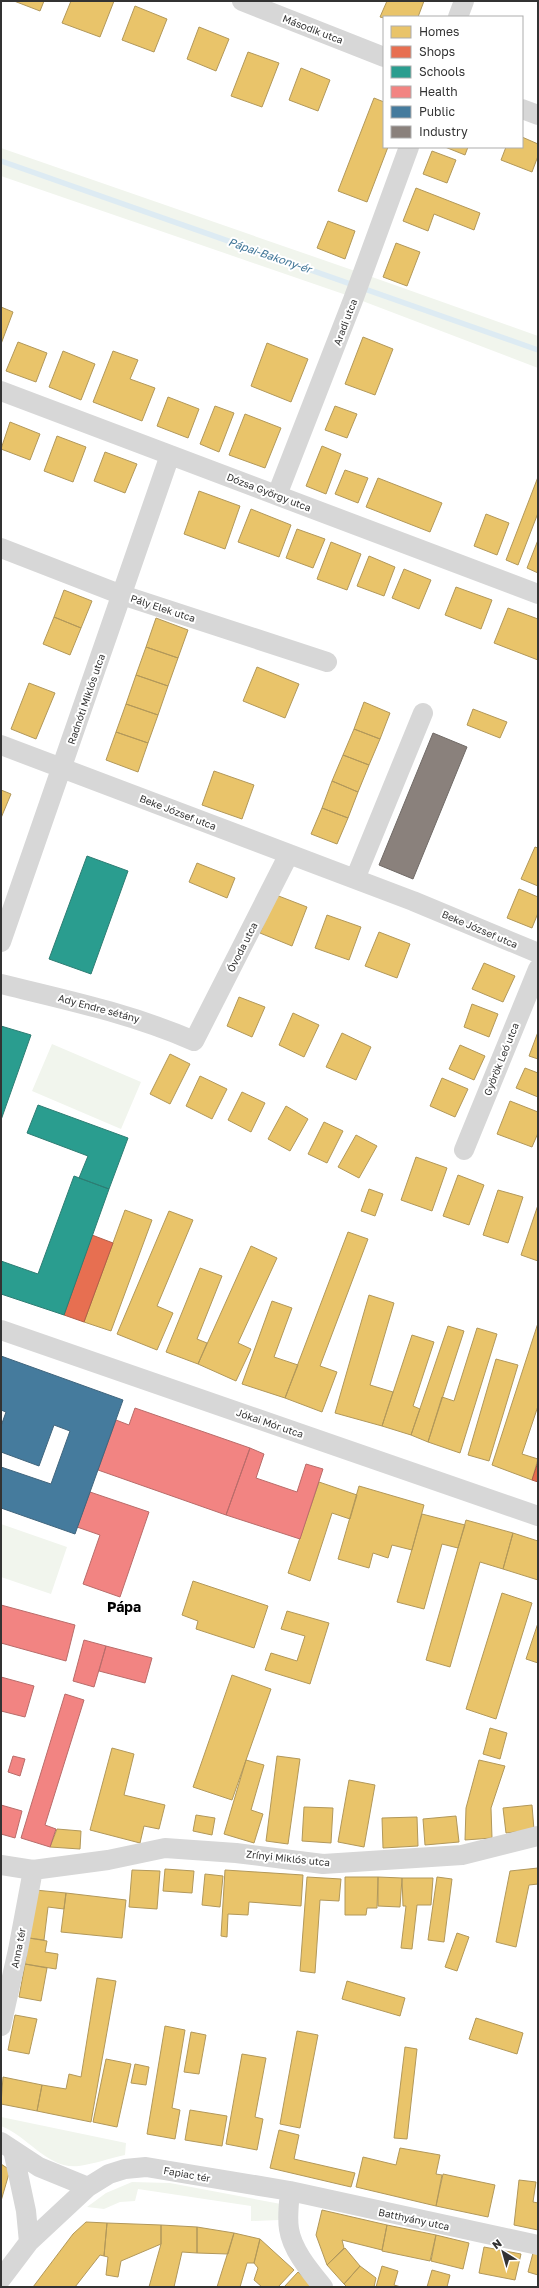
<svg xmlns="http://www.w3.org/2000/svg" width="539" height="2288" font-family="'Golos Text',sans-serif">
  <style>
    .green { fill: #f1f5ed }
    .homes { fill: #e9c46a; stroke: #b2985a }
    .shops { fill: #e76f51; stroke: #b15d48 }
    .schools { fill: #2a9d8f; stroke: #2d7d73 }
    .health { fill: #f28482; stroke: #b96c6a }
    .public { fill: #457b9d; stroke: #40657d }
    .industry { fill: #8a817c; stroke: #706a66 }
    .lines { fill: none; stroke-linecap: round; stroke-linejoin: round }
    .stream { stroke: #ddebf3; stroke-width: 5.5 }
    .minor { stroke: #d7d7d7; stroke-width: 20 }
    .labels { text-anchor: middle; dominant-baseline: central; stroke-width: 4; stroke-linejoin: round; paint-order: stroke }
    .street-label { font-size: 10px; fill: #333; stroke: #fff }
    .water-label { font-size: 11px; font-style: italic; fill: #3f7597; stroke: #fff }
    .district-label { font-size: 14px; font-weight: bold; fill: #000; stroke: #fff }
  </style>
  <rect width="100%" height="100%" fill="#fff"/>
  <!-- green -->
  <path class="green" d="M1,148L358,272L538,336V368L352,297L1,176Z
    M52,1044L141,1082L121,1129L32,1091Z
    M1,1524L67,1547L51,1594L1,1577Z
    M1,2117L126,2143L125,2155C110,2158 94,2164 79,2166C48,2170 28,2136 1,2126Z
    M132,2182L170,2183L281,2204L280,2220L251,2221V2206L138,2189L135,2201L120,2202L104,2209L87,2207L106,2193Z"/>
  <!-- homes -->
  <path class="homes" d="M14,1H44L40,11Z
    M71,1H114L100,37L62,23Z
    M387,1H424L418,17L384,18L380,17Z
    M135,6L167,19L154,52L122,40Z
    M199,27L229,39L216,71L187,59Z
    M248,52L279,63L262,107L231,96Z
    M301,68L330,80L318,111L289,100Z
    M374,98L384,102V147H388L367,202L338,191Z
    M522,137L538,144V156L532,172L501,160L506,147H522Z
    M445,147H468L465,155Z
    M432,151L456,160L447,183L423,174Z
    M416,188L480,213L474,230L434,214L428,231L403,221Z
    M328,221L355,231L345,259L317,248Z
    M396,243L420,252L407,286L383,277Z
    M1,307L13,312L1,344Z
    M363,337L393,349L375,395L345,384Z
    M18,342L47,353L36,382L6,371Z
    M267,343L308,359L291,402L251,386Z
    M63,351L95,364L81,400L49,387Z
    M113,351L138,360L130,379L155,388L142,421L93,402Z
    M168,397L199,409L188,438L157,426Z
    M215,406L234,413L219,452L200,444Z
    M335,406L357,414L347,438L325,430Z
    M245,414L281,428L265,468L229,455Z
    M10,422L40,434L30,460L1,449Z
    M57,436L86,447L73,482L44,471Z
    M322,446L341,454L326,494L306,486Z
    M105,452L137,464L125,493L94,481Z
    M345,470L368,478L358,503L335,494Z
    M538,477V513L518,565L506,560Z
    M378,478L442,503L430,532L366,507Z
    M199,491L240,506L225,549L184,534Z
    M251,509L291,525L279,557L238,542Z
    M486,514L509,523L497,555L474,546Z
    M297,529L325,539L313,568L286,558Z
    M538,540V573L527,568Z
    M331,542L361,554L347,590L317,579Z
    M369,556L395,567L384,596L357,586Z
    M404,569L431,580L419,609L392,598Z
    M456,587L492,600L481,629L445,615Z
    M64,590L92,601L81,628L54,617Z
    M508,608L538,619V660L494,643Z
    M54,617L81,628L70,655L43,644Z
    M156,618L188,630L178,658L146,647Z
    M146,647L178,658L168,686L136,675Z
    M257,667L299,684L285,718L243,701Z
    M136,675L168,686L158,715L126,704Z
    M29,683L55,693L36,739L11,729Z
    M364,702L390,713L380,739L354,729Z
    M126,704L158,715L148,743L116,732Z
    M473,709L507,722L500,738L467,725Z
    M354,729L380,739L369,765L343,755Z
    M116,732L148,743L138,772L106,760Z
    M343,755L369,765L358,792L332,781Z
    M214,771L254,785L242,819L202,805Z
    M332,781L358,792L348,818L322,808Z
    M1,790L11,794L1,818Z
    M322,808L348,818L337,844L311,834Z
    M535,847L538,848V886L521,879Z
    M197,863L235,878L227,898L189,882Z
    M519,889L538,897V913L532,928L507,918Z
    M276,895L307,907L292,946L260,933Z
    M327,915L361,927L349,960L315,948Z
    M379,932L410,944L397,978L365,966Z
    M484,963L515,976L503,1002L472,989Z
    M239,997L265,1007L252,1037L227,1026Z
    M472,1004L498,1014L489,1037L464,1027Z
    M293,1013L319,1025L304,1057L279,1045Z
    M538,1032V1059L529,1056Z
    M342,1033L371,1047L356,1080L326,1067Z
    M460,1045L485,1056L474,1080L449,1069Z
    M170,1054L190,1064L170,1104L150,1094Z
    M525,1068L538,1073V1097L516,1088Z
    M200,1076L227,1089L212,1119L186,1106Z
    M442,1078L468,1089L455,1117L430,1106Z
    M242,1092L265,1103L251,1132L228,1120Z
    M510,1101L538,1112V1133L532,1147L497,1134Z
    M286,1106L308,1119L290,1151L268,1139Z
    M324,1122L343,1131L327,1163L308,1154Z
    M356,1135L377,1146L359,1178L338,1167Z
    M416,1157L447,1168L432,1211L401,1200Z
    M458,1175L484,1185L469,1225L443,1216Z
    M369,1189L383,1194L375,1216L361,1211Z
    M498,1190L523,1197L508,1243L483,1235Z
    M538,1205V1261L521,1255Z
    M125,1210L152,1220L111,1331L84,1322Z
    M169,1211L193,1220L157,1306L173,1313L157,1350L117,1334Z
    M348,1232L368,1239L320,1366L337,1372L322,1412L285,1398Z
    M251,1246L277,1258L238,1343L251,1349L236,1381L198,1364Z
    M200,1268L222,1276L197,1339L207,1343L198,1364L166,1352Z
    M369,1295L394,1303L370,1385L393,1392L382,1426L335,1413Z
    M272,1301L292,1308L274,1357L298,1365L285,1398L242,1384Z
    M538,1323V1406L522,1454L538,1459L532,1480L492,1465Z
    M448,1326L464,1331L428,1442L411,1435Z
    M477,1328L497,1334L460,1453L428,1442L442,1397L454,1401Z
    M412,1335L434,1342L413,1406L420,1409L411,1435L382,1426Z
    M496,1359L518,1365L489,1461L468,1455Z
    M319,1482L357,1495L350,1519L332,1513L310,1581L288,1573Z
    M359,1486L424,1505L412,1550L392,1545L388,1558L373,1553L369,1568L338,1559Z
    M422,1514L465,1525L458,1548L442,1544L424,1609L397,1602Z
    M466,1520L513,1533L503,1569L480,1562L450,1667L426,1660Z
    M513,1533L538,1541V1580L503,1569Z
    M193,1581L268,1606L254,1648L196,1629L198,1621L182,1615Z
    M502,1593L532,1603L496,1719L466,1709Z
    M287,1611L329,1623L310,1684L265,1670L271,1653L297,1661L305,1636L281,1629Z
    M538,1623V1663L526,1659Z
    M232,1675L271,1689L232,1800L193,1787Z
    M490,1728L507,1733L500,1759L483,1754Z
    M112,1748L134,1754L124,1795L165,1805L159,1829L144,1826L140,1843L90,1830Z
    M277,1756L300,1759L288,1844L266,1841Z
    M246,1760L264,1765L251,1810L263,1814L254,1843L224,1834Z
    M479,1760L505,1766L491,1808L492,1838L465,1840L466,1808Z
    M349,1780L375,1785L364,1847L338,1842Z
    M532,1805L534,1830L506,1833L503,1808Z
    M304,1807L333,1808L331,1843L302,1841Z
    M196,1815L215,1818L212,1835L193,1831Z
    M456,1816L459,1842L425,1845L423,1819Z
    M417,1817L418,1846L383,1848L382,1818Z
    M57,1829L81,1831L80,1849L50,1847Z
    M538,1868V1884L529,1885L516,1947L496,1942L510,1871Z
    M165,1869L194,1871L192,1893L163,1891Z
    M132,1870L160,1871L157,1909L129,1907Z
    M225,1870L303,1875L301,1906L249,1902L248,1915L228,1914L227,1937L221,1936Z
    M205,1874L223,1876L220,1907L202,1905Z
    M307,1877L341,1879L339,1901L320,1900L315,1973L300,1971Z
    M345,1877H378L377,1908H367L366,1915H345Z
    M378,1877L402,1878L400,1907L378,1906Z
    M437,1877L452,1879L444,1942L428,1940Z
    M402,1878H433L431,1905H417L412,1949L401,1948L406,1906H403Z
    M35,1890L66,1893L64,1909L48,1907L44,1940L29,1938Z
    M66,1893L126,1900L122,1938L61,1932Z
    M457,1933L469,1937L457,1971L445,1967Z
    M29,1938L47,1941L45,1952L58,1954L56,1969L25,1964Z
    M25,1964L47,1968L41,2001L19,1997Z
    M97,1978L116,1981L91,2122L37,2111L42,2085L66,2089L69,2074L81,2077Z
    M347,1981L405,1998L400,2016L342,1999Z
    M15,2015L37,2019L29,2054L8,2050Z
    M476,2018L523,2033L517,2054L469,2039Z
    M165,2026L185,2030L172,2108L180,2110L175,2139L147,2134Z
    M297,2031L318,2035L300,2128L280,2124Z
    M191,2032L206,2035L199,2074L184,2072Z
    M405,2047L417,2049L407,2139L394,2138Z
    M242,2054L266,2058L255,2117L263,2119L257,2150L226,2144Z
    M106,2059L131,2064L117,2127L93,2122Z
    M135,2064L149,2067L146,2085L131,2083Z
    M3,2077L42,2085L37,2111L1,2104Z
    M190,2110L227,2116L222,2146L185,2140Z
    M279,2130L299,2135L294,2159L355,2173L351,2187L270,2168Z
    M400,2148L440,2155L436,2174L442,2175L436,2206L356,2187L363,2157L396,2165Z
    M1,2164L10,2170L1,2201Z
    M443,2174L495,2185L488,2217L436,2206Z
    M519,2180L536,2182L533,2202L538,2203V2230L514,2225Z
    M322,2210L387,2225L382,2250L342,2240L344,2248L327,2265L316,2235Z
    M86,2222L107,2223L104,2256L100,2255L75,2287H33L73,2234Z
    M107,2223L161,2225V2244L121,2261L118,2277L106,2275L108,2257L104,2256Z
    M161,2225L197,2227V2253L182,2252L174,2287H149L161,2244Z
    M387,2225L436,2235L430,2261L382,2251Z
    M197,2227L234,2233L228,2254L197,2253Z
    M234,2233L260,2239L254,2263H247L240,2287H217Z
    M436,2235L469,2243L463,2269L431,2261Z
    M260,2239L294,2270L278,2287H262L254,2280L258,2268L254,2263Z
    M484,2247L521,2254L515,2280L479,2273Z
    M345,2248L360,2266L344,2284L327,2265Z
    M533,2253L538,2254V2275L528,2272Z
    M360,2266L376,2278L374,2287H347L344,2284Z
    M382,2266L398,2271L394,2285L401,2287H376Z
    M432,2270L450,2275L447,2287H427Z
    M298,2272L314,2287H284Z"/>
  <!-- shops -->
  <path class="shops" d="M92,1235L113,1243L84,1322L64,1315Z
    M538,1462V1482L532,1480Z"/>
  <!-- schools -->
  <path class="schools" d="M87,856L128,871L91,974L49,959Z
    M1,1026L31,1035L1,1120Z
    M38,1105L128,1138L109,1189L79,1178L88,1156L27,1133Z
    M74,1176L109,1189L64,1315L1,1294V1261L38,1274Z"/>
  <!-- health -->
  <path class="health" d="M135,1408L250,1448L226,1515L98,1470L116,1420L129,1425Z
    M250,1448L264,1454L256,1478L297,1492L306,1464L323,1469L300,1539L226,1515Z
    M90,1492L149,1512L120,1597L83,1584L100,1535L77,1527Z
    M1,1605L75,1625L66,1661L1,1643Z
    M84,1640L106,1646L94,1687L73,1681Z
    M106,1646L152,1658L145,1683L99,1671Z
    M1,1677L34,1686L25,1717L1,1711Z
    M65,1694L84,1700L45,1825L56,1829L50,1847L21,1838Z
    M13,1756L25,1759L20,1776L8,1772Z
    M1,1805L22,1811L15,1838L1,1834Z"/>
  <!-- public -->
  <path class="public" d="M1,1356L123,1400L75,1534L1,1508V1467L51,1484L70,1431L54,1425L39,1466L1,1452V1426L6,1412L1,1410Z"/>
  <!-- industry -->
  <path class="industry" d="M433,733L467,747L413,879L379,865Z"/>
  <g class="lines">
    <!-- stream -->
    <path class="stream" d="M1,161L538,350"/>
    <!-- minor -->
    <path class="minor" d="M242,1L384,57
      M458,17L464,1
      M522,109L538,115
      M1,391L538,594
      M277,495L353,300L409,147
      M1,548L122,595L327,662
      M1,745L413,901L538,953
      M355,879L423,713
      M1,942L170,455
      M1,984C67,1000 132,1014 194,1041L289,854
      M464,1150L538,969
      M1,1330L538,1516
      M1,1865L33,1870L108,1860L165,1848L236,1853L323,1864L462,1855L538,1836
      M1,2026L18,1950L33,1870
      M1,2142L39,2167L88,2187
      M13,2150L26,2211L29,2242
      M290,2191C289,2203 287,2217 289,2229C292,2250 310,2271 323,2287
      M1,2279L29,2242L88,2187L109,2174L125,2169L146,2167L290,2191L538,2245"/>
  </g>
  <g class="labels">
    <!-- street labels -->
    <g class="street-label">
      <text transform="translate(313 29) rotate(21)">Második utca</text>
      <text transform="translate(345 322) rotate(-69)">Aradi utca</text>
      <text transform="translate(269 492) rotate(21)">Dózsa György utca</text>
      <text transform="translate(163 608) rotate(18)">Pály Elek utca</text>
      <text transform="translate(86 699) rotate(-71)">Radnóti Miklós utca</text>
      <text transform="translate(178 812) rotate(21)">Beke József utca</text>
      <text transform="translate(480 929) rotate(23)">Beke József utca</text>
      <text transform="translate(242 947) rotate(-63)">Óvoda utca</text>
      <text transform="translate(99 1008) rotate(15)">Ady Endre sétány</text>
      <text transform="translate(501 1059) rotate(-68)">Györök Leó utca</text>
      <text transform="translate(270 1423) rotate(19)">Jókai Mór utca</text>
      <text transform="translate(288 1858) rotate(6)">Zrínyi Miklós utca</text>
      <text transform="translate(18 1948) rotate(-79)">Anna tér</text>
      <text transform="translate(187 2174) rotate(10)">Fapiac tér</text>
      <text transform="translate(414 2219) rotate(12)">Batthyány utca</text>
    </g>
    <!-- water labels -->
    <g class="water-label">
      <text transform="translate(270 255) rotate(19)">Pápai-Bakony-ér</text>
    </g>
    <!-- district labels -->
    <g class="district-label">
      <text x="124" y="1606">Pápa</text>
    </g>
  </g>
  <!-- border -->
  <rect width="539" height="2288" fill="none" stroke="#333333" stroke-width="4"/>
  <!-- legend -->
  <rect x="383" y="16" width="140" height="132" fill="#ffffff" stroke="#adadad"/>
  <rect x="391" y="26" width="20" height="12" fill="#e9c46a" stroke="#adadad"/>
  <text x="419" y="36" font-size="12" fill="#333333">Homes</text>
  <rect x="391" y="46" width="20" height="12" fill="#e76f51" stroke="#adadad"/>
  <text x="419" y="56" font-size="12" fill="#333333">Shops</text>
  <rect x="391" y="66" width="20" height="12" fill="#2a9d8f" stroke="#adadad"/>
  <text x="419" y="76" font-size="12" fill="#333333">Schools</text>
  <rect x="391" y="86" width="20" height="12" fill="#f28482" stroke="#adadad"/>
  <text x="419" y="96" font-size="12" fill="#333333">Health</text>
  <rect x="391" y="106" width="20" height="12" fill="#457b9d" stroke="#adadad"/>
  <text x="419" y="116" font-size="12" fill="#333333">Public</text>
  <rect x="391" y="126" width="20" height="12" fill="#8a817c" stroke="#adadad"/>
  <text x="419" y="136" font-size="12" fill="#333333">Industry</text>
  <!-- north arrow -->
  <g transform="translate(503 2252) rotate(323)" stroke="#ffffff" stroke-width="3" paint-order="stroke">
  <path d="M0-3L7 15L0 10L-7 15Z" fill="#333333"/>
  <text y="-6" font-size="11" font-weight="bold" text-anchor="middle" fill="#333333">N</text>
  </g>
</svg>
